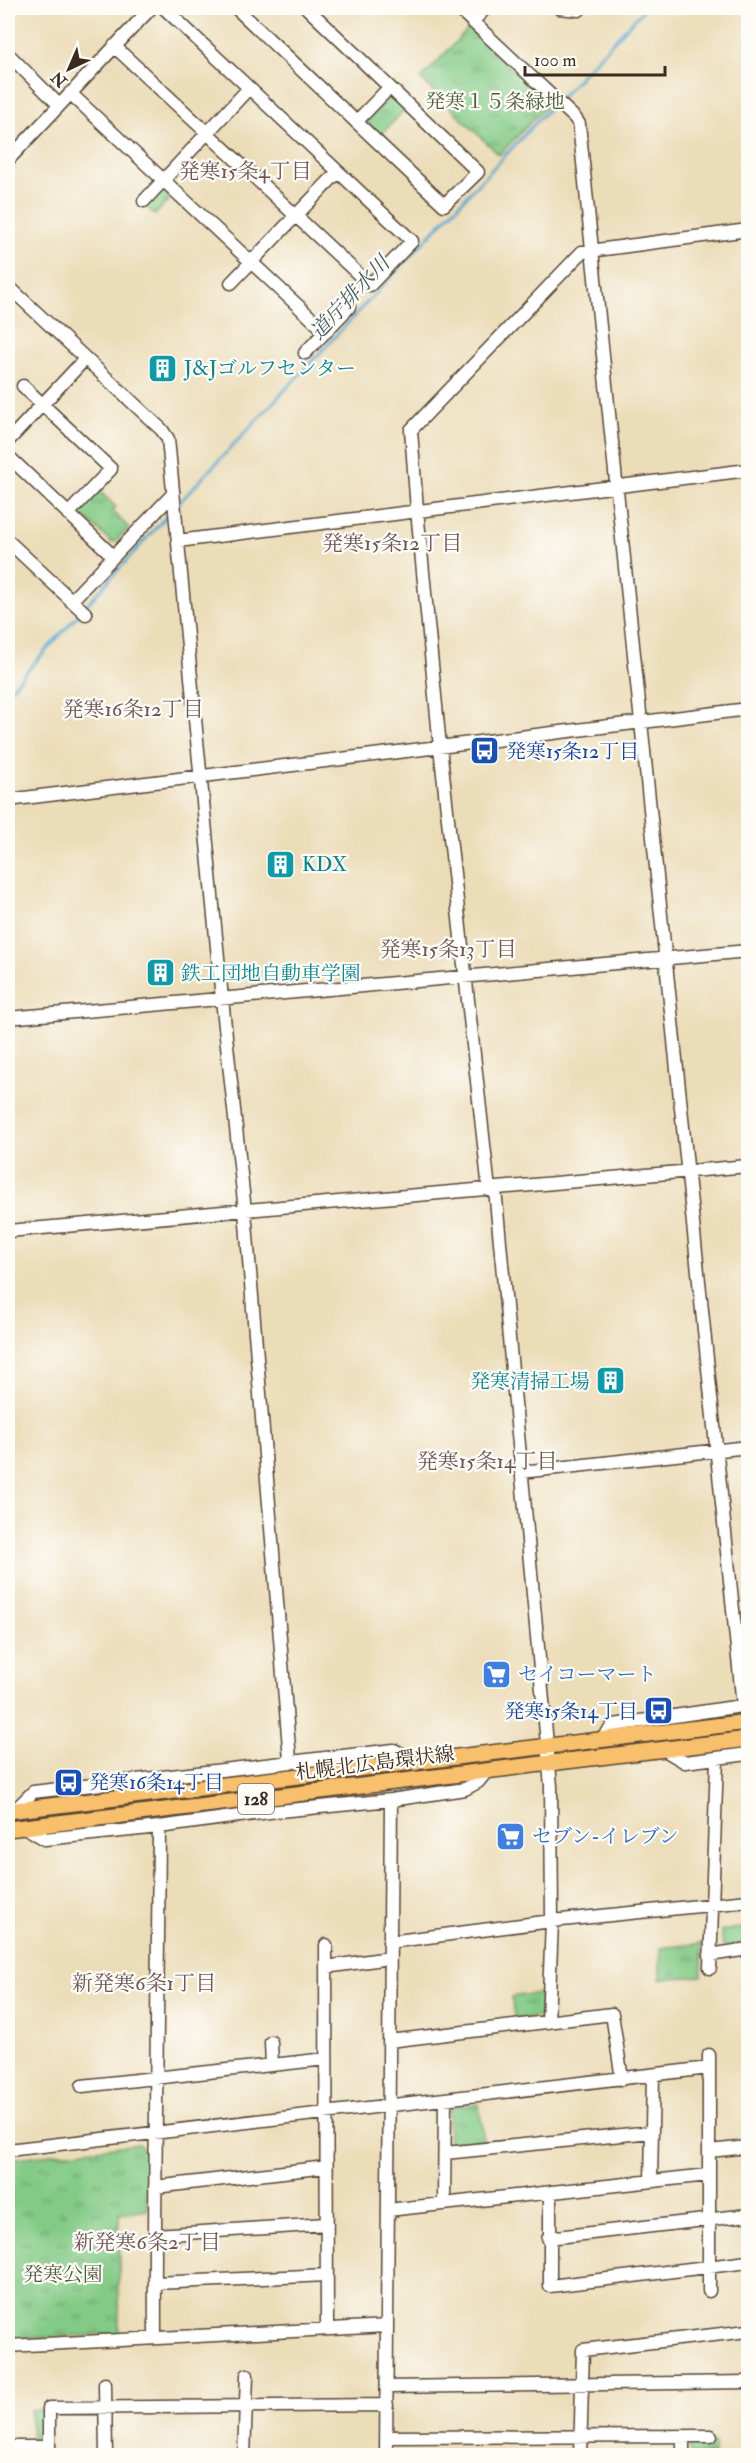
<svg xmlns="http://www.w3.org/2000/svg" width="756" height="2463" font-family="'IM FELL Double Pica','Noto Serif JP',serif">
  <style>
    .park { fill: url(#park-tufts); stroke: #5f7a52; stroke-width: 1.5 }
    .lines { fill: none; stroke-linecap: round; stroke-linejoin: round }
    .stream { stroke: #53a5ce; stroke-width: 3 }
    .minor-casing { stroke: #564535; stroke-width: 15 }
    .major-casing { stroke: #564535; stroke-width: 18 }
    .minor { stroke: #fff; stroke-width: 12 }
    .major { stroke: #f8bf6c; stroke-width: 15 }
    .labels { text-anchor: middle; dominant-baseline: central; stroke-width: 4.5; stroke-linejoin: round; paint-order: stroke }
    .shield { fill: #fdfcf7; stroke: #75695f; stroke-width: 1.5 }
    .shield-label { font-size: 18px; font-weight: bold; fill: #3b2a1e }
    .park-label { font-size: 20px; fill: #515a3d; stroke: #fdfcf7 }
    .culture-label { font-size: 20px; fill: #0d838f; stroke: #fdfcf7; text-anchor: start }
    .transit-label { font-size: 20px; fill: #164399; stroke: #fdfcf7; text-anchor: start }
    .shop-label { font-size: 20px; fill: #366cbe; stroke: #fdfcf7; text-anchor: start }
    .street-label { font-size: 20px; fill: #3b2a1e; stroke: #fdfcf7 }
    .neighbourhood-label { font-size: 21px; fill: #6d5558; stroke: #fdfcf7 }
    .water-label { font-size: 21px; font-style: italic; fill: #455b64; stroke: #fdfcf7 }
  </style>
  <defs>
    <pattern id="park-tufts" width="24" height="20" patternUnits="userSpaceOnUse" patternTransform="scale(1.5)"><rect width="24" height="20" fill="#83ca86"/><path d="M3 7l-1-3M5 7V3M7 7l1-3M15 17l-1-3M17 17v-4M19 17l1-3" fill="none" stroke="#6ca46d"/></pattern>
  </defs>
  <rect width="100%" height="100%" fill="#fdfcf7"/>
  <filter id="ink" filterUnits="userSpaceOnUse"><feTurbulence type="fractalNoise" baseFrequency=".0167" numOctaves="2"/><feDisplacementMap in="SourceGraphic" scale="12" xChannelSelector="R" yChannelSelector="G"/><feConvolveMatrix kernelMatrix="1 2 1 2 8 2 1 2 1" color-interpolation-filters="sRGB"/></filter>
  <filter id="wash" filterUnits="userSpaceOnUse"><feTurbulence type="fractalNoise" baseFrequency=".008" numOctaves="4" result="noise"/><feDisplacementMap in="SourceGraphic" scale="24" xChannelSelector="R" yChannelSelector="G"/><feGaussianBlur stdDeviation="1.35" result="paint"/><feColorMatrix in="noise" values="0 0 0 0 0 0 0 0 0 0 0 0 0 0 0 0 0 1.4 0 .05"/><feComposite in="paint" operator="in"/></filter>
  <g filter="url(#wash)">
    <rect width="100%" height="100%" fill="#ecddb9"/>
    <!-- park -->
    <path class="park" d="M469,28L549,103L499,155L421,79Z
      M389,97H393L405,109L380,136L367,123V120Z
      M161,189H165L173,195L155,215L145,206Z
      M99,491L116,507L112,511L129,528L115,542H111L81,514V510Z
      M747,1927L748,1944L723,1946L721,1931Z
      M702,1943V1976L660,1979V1948Z
      M540,1993L541,2015L539,2017L515,2019L511,1997Z
      M479,2104L484,2143L452,2149L449,2145L448,2110L453,2107Z
      M139,2144L148,2157L147,2210L119,2214V2334L8,2339V2159Z
      M44,2409V2438L41,2441H32L30,2410Z
      M693,2441L714,2443V2455H690V2445Z"/>
    <g class="lines">
      <!-- stream -->
      <path class="stream" d="M560,98L645,8
        M178,504L555,102
        M83,609L171,511
        M8,692L79,614"/>
    </g>
  </g>
  <g filter="url(#ink)">
    <g class="lines">
      <defs>
        <path id="minor" d="M236,8L444,205L478,172L307,8
          M458,8L575,118L579,124L743,1706
          M559,8L579,10L581,8
          M472,22L486,8
          M114,46L370,285L412,241L164,8
          M8,54L59,105
          M70,93L326,332
          M356,122L389,88
          M8,160L151,8
          M144,201L249,88
          M231,283L338,172
          M8,286L162,430L168,439L222,999L245,1211L290,1760
          M305,353L349,307
          M23,386L111,469L68,514
          M8,441L85,359
          M8,456L113,556
          M8,541L86,614
          M178,541L748,470
          M71,601L173,494
          M8,800L748,709
          M8,1018L748,951
          M495,1189L551,1786L552,1921L548,2022
          M489,1190L440,747L417,510L411,430L582,252L748,230
          M8,1231L748,1166
          M521,1472L748,1447
          M601,1740L614,1725L748,1705
          M663,1749L685,1762L748,1754
          M15,1810L33,1792L394,1750L410,1758L416,1764
          M25,1827L45,1839L159,1827L269,1812L391,1800L465,1789L478,1782L487,1771
          M389,1942L552,1921L748,1901
          M326,1945L327,2329
          M710,1955L748,1949
          M326,1967L389,1958
          M710,1968L717,1758
          M389,2041L612,2014L622,2079
          M271,2042L272,2065
          M709,2055V2291
          M82,2086L326,2059
          M8,2150L709,2068
          M709,2151L748,2147
          M445,2153L651,2132
          M651,2181L653,2075
          M155,2187L326,2167
          M550,2193V2286L748,2262
          M444,2204L445,2100
          M388,2210L708,2175
          M155,2235L327,2224
          M548,2238L748,2215
          M155,2283L327,2275
          M155,2338C154,2168 158,1997 159,1827
          M8,2346L387,2326
          M105,2384L106,2456
          M387,2387L748,2382
          M683,2436V2456
          M386,2437L711,2436
          M8,2447H49
          M49,2456V2408L387,2405
          M244,2456L247,2375
          M386,2456L391,1800
          M580,2456L583,2350L748,2331"/>
        <path id="major" d="M8,1811L748,1722
          M8,1829L748,1739"/>
      </defs>
      <!-- minor casing -->
      <use href="#minor" class="minor-casing"/>
      <!-- major casing -->
      <use href="#major" class="major-casing"/>
      <!-- minor -->
      <use href="#minor" class="minor"/>
      <!-- major -->
      <use href="#major" class="major"/>
    </g>
  </g>
  <!-- icons -->
  <defs>
    <symbol id="building-square" viewBox="-11 -11 22 22"><rect x="-9" y="-9" width="18" height="18" rx="4" fill="#0f9aa8" stroke="#fdfcf7"/><path d="M-4-6H4V6H1V3H-1V6H-4ZM-2.5-4.3h1.7v1.8h-1.7ZM.8-4.3h1.7v1.8H.8ZM-2.5-1h1.7V.8h-1.7ZM.8-1h1.7V.8H.8Z" fill="#fff"/></symbol>
    <symbol id="bus-square" viewBox="-11 -11 22 22"><rect x="-9" y="-9" width="18" height="18" rx="4" fill="#1a4fb4" stroke="#fdfcf7"/><path d="M-5-6H5V4H4V6H2V4H-2V6H-4V4H-5ZM-3.5-4V0h7V-4ZM-3.5 1.2v1.5H-2V1.2ZM2 1.2v1.5H3.5V1.2Z" fill="#fff"/></symbol>
    <symbol id="supermarket-square" viewBox="-11 -11 22 22"><rect x="-9" y="-9" width="18" height="18" rx="4" fill="#3f7fe0" stroke="#fdfcf7"/><path d="M-6-5.5h2.5l.6 2H6L4.5 2H-2.5L-4.4-4H-6ZM-1.5 3.2a1.3 1.3 0 1 0 .1 0ZM3 3.2a1.3 1.3 0 1 0 .1 0Z" fill="#fff"/></symbol>
  </defs>
  <g fill-rule="evenodd">
    <use href="#building-square" x="146" y="352" width="33" height="33"/>
    <use href="#bus-square" x="468" y="734" width="33" height="33"/>
    <use href="#building-square" x="264" y="848" width="33" height="33"/>
    <use href="#building-square" x="144" y="956" width="33" height="33"/>
    <use href="#building-square" x="594" y="1364" width="33" height="33"/>
    <use href="#supermarket-square" x="480" y="1658" width="33" height="33"/>
    <use href="#bus-square" x="642" y="1694" width="33" height="33"/>
    <use href="#bus-square" x="52" y="1766" width="33" height="33"/>
    <use href="#supermarket-square" x="494" y="1820" width="33" height="33"/>
  </g>
  <g class="labels">
    <!-- shield labels -->
    <rect class="shield" x="238" y="1784" width="36" height="30" rx="4.5"/>
    <g class="shield-label">
      <text x="256" y="1799">128</text>
    </g>
    <!-- park labels -->
    <g class="park-label">
      <text x="495" y="101">発寒１５条緑地</text>
      <text x="63" y="2274">発寒公園</text>
    </g>
    <!-- culture labels -->
    <g class="culture-label">
      <text x="184" y="368">J&amp;Jゴルフセンター</text>
      <text x="302" y="864">KDX</text>
      <text x="181" y="973">鉄工団地自動車学園</text>
      <text x="590" y="1381" text-anchor="end">発寒清掃工場</text>
    </g>
    <!-- transit labels -->
    <g class="transit-label">
      <text x="506" y="751">発寒15条12丁目</text>
      <text x="638" y="1711" text-anchor="end">発寒15条14丁目</text>
      <text x="89" y="1782">発寒16条14丁目</text>
    </g>
    <!-- shop labels -->
    <g class="shop-label">
      <text x="518" y="1674">セイコーマート</text>
      <text x="532" y="1836">セブン-イレブン</text>
    </g>
    <!-- street labels -->
    <g class="street-label">
      <text transform="translate(375 1763) rotate(-7)">札幌北広島環状線</text>
    </g>
    <!-- neighbourhood labels -->
    <g class="neighbourhood-label">
      <text x="245" y="171">発寒15条4丁目</text>
      <text x="392" y="543">発寒15条12丁目</text>
      <text x="133" y="709">発寒16条12丁目</text>
      <text x="448" y="949">発寒15条13丁目</text>
      <text x="487" y="1461">発寒15条14丁目</text>
      <text x="144" y="1983">新発寒6条1丁目</text>
      <text x="147" y="2242">新発寒6条2丁目</text>
    </g>
    <!-- water labels -->
    <g class="water-label">
      <text transform="translate(350 298) rotate(-47)">道庁排水川</text>
    </g>
  </g>
  <!-- margin -->
  <rect width="756" height="2463" fill="none" stroke="#fdfcf7" stroke-width="30"/>
  <!-- north arrow -->
  <g transform="translate(69 69) rotate(224)" stroke="#fdfcf7" stroke-width="4.5" paint-order="stroke">
  <path d="M0-4.5L10 22L0 15L-10 22Z" fill="#3b2a1e"/>
  <text y="-9" font-size="16" font-weight="bold" text-anchor="middle" fill="#3b2a1e">N</text>
  </g>
  <!-- scale -->
  <path d="M525 66v9h140v-9" fill="none" stroke="#3b2a1e" stroke-width="3"/>
  <text x="534" y="66" font-size="18" fill="#3b2a1e" stroke="#fdfcf7" stroke-width="4.5" paint-order="stroke">100 m</text>
</svg>
